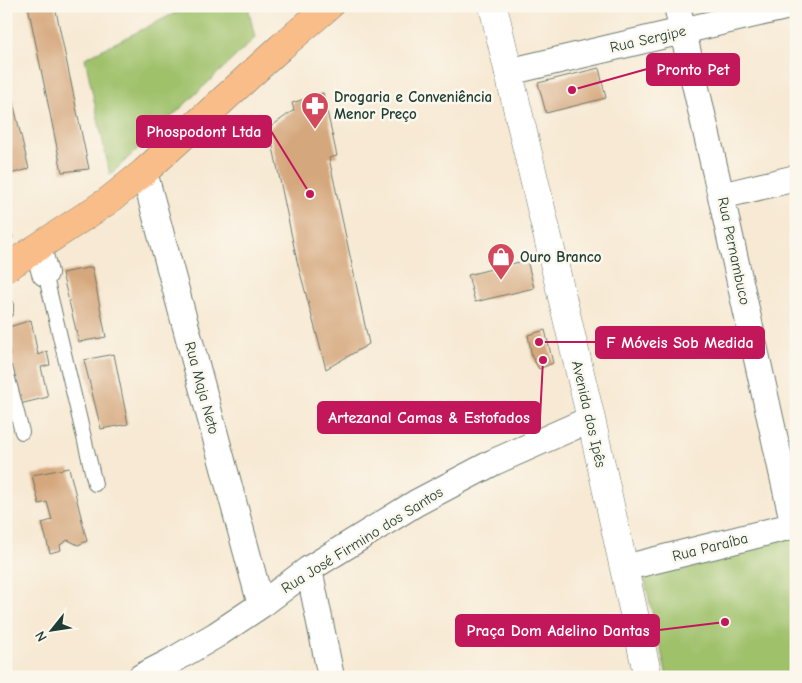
<svg xmlns="http://www.w3.org/2000/svg" width="802" height="683" font-family="'Comic Neue',sans-serif">
  <style>
    .green { fill: #9fc16a; stroke: #5f7f4f }
    .building { fill: #d5a77d }
    .lines { fill: none; stroke-linecap: round; stroke-linejoin: round }
    .service-casing { stroke: #6b796c; stroke-width: 16 }
    .minor-casing { stroke: #6b796c; stroke-width: 28 }
    .tertiary-casing { stroke: #6b796c; stroke-width: 29 }
    .primary-casing { stroke: #6b796c; stroke-width: 29 }
    .service { stroke: #fff; stroke-width: 14 }
    .minor { stroke: #fff; stroke-width: 26 }
    .tertiary { stroke: #fff; stroke-width: 28 }
    .primary { stroke: #f8bd89; stroke-width: 28 }
    .labels { text-anchor: middle; dominant-baseline: central; stroke-width: 5; stroke-linejoin: round; paint-order: stroke }
    .street-label { font-size: 15px; fill: #1f3d34; stroke: #fbf7ec }
    .poi-label { font-size: 15px; font-weight: bold; fill: #1f3d34; stroke: #fbf7ec; text-anchor: start }
    .leader { fill: none; stroke: #c2185b; stroke-width: 2 }
    .callout-dot { fill: #c2185b; stroke: #fbf7ec; stroke-width: 2 }
    .callout { fill: #c2185b; stroke: #c2185b; stroke-width: 2 }
    .callout-label { font-size: 16px; text-anchor: middle; font-weight: bold; fill: #fff }
  </style>
  <rect width="100%" height="100%" fill="#fbf7ec"/>
  <filter id="ink" filterUnits="userSpaceOnUse"><feTurbulence type="fractalNoise" baseFrequency=".02" numOctaves="2"/><feDisplacementMap in="SourceGraphic" scale="10" xChannelSelector="R" yChannelSelector="G"/><feConvolveMatrix kernelMatrix="1 2 1 2 8 2 1 2 1" color-interpolation-filters="sRGB"/></filter>
  <filter id="wash" filterUnits="userSpaceOnUse"><feTurbulence type="fractalNoise" baseFrequency=".0096" numOctaves="4" result="noise"/><feDisplacementMap in="SourceGraphic" scale="20" xChannelSelector="R" yChannelSelector="G"/><feGaussianBlur stdDeviation="1.12" result="paint"/><feColorMatrix in="noise" values="0 0 0 0 0 0 0 0 0 0 0 0 0 0 0 0 0 1.4 0 .05"/><feComposite in="paint" operator="in"/></filter>
  <g filter="url(#wash)">
    <rect width="100%" height="100%" fill="#f7e9d3"/>
    <!-- green -->
    <path class="green" d="M176,6H248L255,38L110,175L85,58L177,12Z
      M796,533V677H667L642,568Z"/>
    <g id="blocks">
      <!-- building -->
      <path class="building" d="M28,6H55L89,169L62,172Z
        M599,68L606,98L546,113L538,83Z
        M6,73L29,169L6,175Z
        M323,93L337,156L329,158L369,344L326,369L297,261L269,128L294,110L292,103Z
        M6,210L13,238L6,239Z
        M527,260L534,288L475,302L468,275Z
        M92,267L106,337L79,342L62,273Z
        M31,320L38,355L47,351L50,365L41,367L48,397L20,404L15,375L8,373L6,364L10,356L6,328Z
        M545,330L553,363L539,369L532,357L528,335Z
        M114,354L128,424L101,429L84,360Z
        M69,468L87,541L78,545L68,540L60,545L61,550L50,553L42,523L52,520L47,502L39,504L32,475Z"/>
    </g>
  </g>
  <g filter="url(#ink)">
    <use href="#blocks" fill-opacity="0" stroke="#6b796c" stroke-width="1"/>
    <g class="lines">
      <defs>
        <path id="service" d="M45,273L95,484
          M6,305V311
          M6,371L22,432"/>
        <path id="minor" d="M677,6L721,196L794,526
          M508,72L789,6
          M144,172L261,605
          M721,196L796,178
          M38,248L45,273
          M624,568L796,525
          M309,569L331,677
          M141,677L170,662L216,635L261,605L309,569L416,503L494,462L591,419"/>
        <path id="tertiary" d="M493,6L591,419L648,677"/>
        <path id="primary" d="M6,268L108,201L144,172L281,47L329,6"/>
      </defs>
      <!-- service casing -->
      <use href="#service" class="service-casing"/>
      <!-- minor casing -->
      <use href="#minor" class="minor-casing"/>
      <!-- tertiary casing -->
      <use href="#tertiary" class="tertiary-casing"/>
      <!-- primary casing -->
      <use href="#primary" class="primary-casing"/>
      <!-- service -->
      <use href="#service" class="service"/>
      <!-- minor -->
      <use href="#minor" class="minor"/>
      <!-- tertiary -->
      <use href="#tertiary" class="tertiary"/>
      <!-- primary -->
      <use href="#primary" class="primary"/>
    </g>
  </g>
  <!-- icons -->
  <defs>
    <symbol id="pharmacy-pin" viewBox="-11 -11 22 30"><path d="M0 17L-7.5 6A9.5 9.5 0 1 1 7.5 6Z" fill="#d1495b" stroke="#fbf7ec"/><path d="M-2-6h4v4h4v4h-4v4h-4v-4h-4v-4h4Z" fill="#fff"/></symbol>
    <symbol id="shop-pin" viewBox="-11 -11 22 30"><path d="M0 17L-7.5 6A9.5 9.5 0 1 1 7.5 6Z" fill="#d1495b" stroke="#fbf7ec"/><path d="M-5-2.5h2.3a2.7 3.5 0 0 1 5.4 0H5L5.5 6h-11ZM-1.5-2.5h3a1.5 2.3 0 0 0-3 0Z" fill="#fff"/></symbol>
  </defs>
  <g fill-rule="evenodd">
    <use href="#pharmacy-pin" x="299" y="90" width="32" height="43"/>
    <use href="#shop-pin" x="485" y="241" width="32" height="43"/>
  </g>
  <g class="labels">
    <!-- street labels -->
    <g class="street-label">
      <text transform="translate(648 39) rotate(-13)">Rua Sergipe</text>
      <text transform="translate(734 251) rotate(78)">Rua Pernambuco</text>
      <text transform="translate(202 388) rotate(75)">Rua Maja Neto</text>
      <text transform="translate(589 414) rotate(77)">Avenida dos Ipês</text>
      <text transform="translate(362 540) rotate(-32)">Rua José Firmino dos Santos</text>
      <text transform="translate(710 547) rotate(-14)">Rua Paraíba</text>
    </g>
    <!-- poi labels -->
    <g class="poi-label">
      <text x="334" y="97">Drogaria e Conveniência<tspan x="334" dy="17">Menor Preço</tspan></text>
      <text x="520" y="257">Ouro Branco</text>
    </g>
  </g>
  <!-- callouts -->
  <path class="leader" d="M572 90L647 69M310 194L271 131M539 342L596 342M543 360L540 418M725 622L659 630"/>
  <g class="callout-dot">
    <circle cx="572" cy="90" r="5"/>
    <circle cx="310" cy="194" r="5"/>
    <circle cx="539" cy="342" r="5"/>
    <circle cx="543" cy="360" r="5"/>
    <circle cx="725" cy="622" r="5"/>
  </g>
  <g class="callout">
    <rect x="647" y="54" width="92" height="31" rx="5"/>
    <rect x="137" y="116" width="134" height="31" rx="5"/>
    <rect x="596" y="327" width="168" height="31" rx="5"/>
    <rect x="318" y="402" width="222" height="31" rx="5"/>
    <rect x="456" y="615" width="203" height="31" rx="5"/>
  </g>
  <g class="callout-label">
    <text x="693" y="75">Pronto Pet</text>
    <text x="204" y="137">Phospodont Ltda</text>
    <text x="680" y="348">F Móveis Sob Medida</text>
    <text x="429" y="423">Artezanal Camas &amp; Estofados</text>
    <text x="558" y="636">Praça Dom Adelino Dantas</text>
  </g>
  <!-- margin -->
  <rect width="802" height="683" fill="none" stroke="#fbf7ec" stroke-width="25"/>
  <!-- north arrow -->
  <g transform="translate(52 630) rotate(240)" stroke="#fbf7ec" stroke-width="4" paint-order="stroke">
  <path d="M0-4L9 19L0 12L-9 19Z" fill="#1f3d34"/>
  <text y="-8" font-size="14" font-weight="bold" text-anchor="middle" fill="#1f3d34">N</text>
  </g>
</svg>
